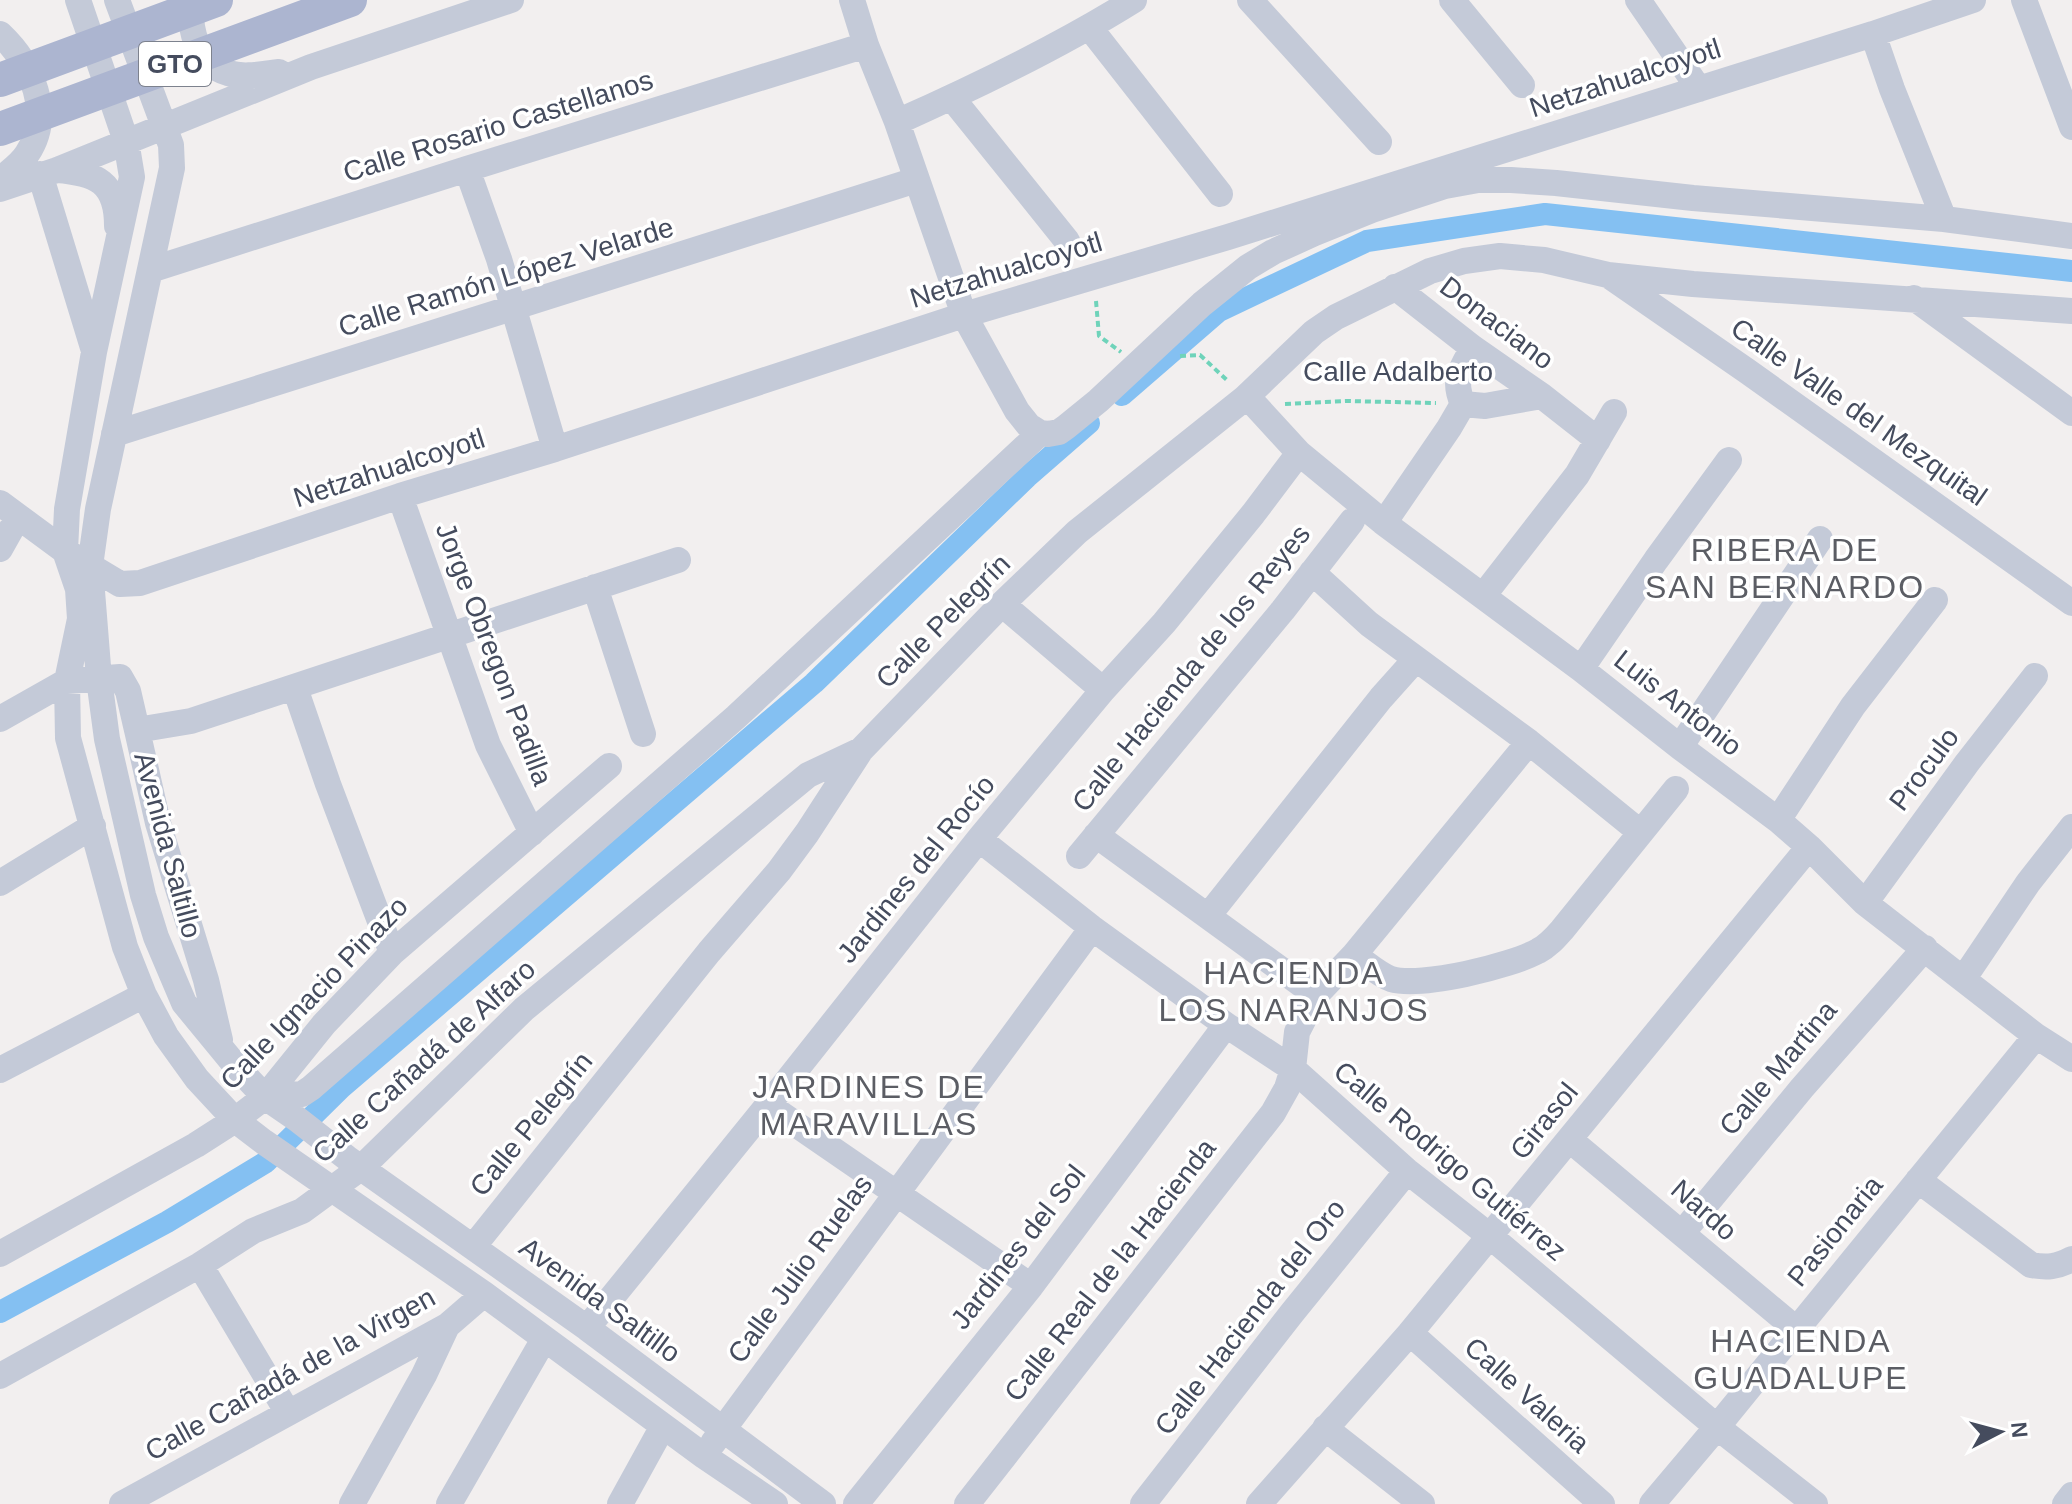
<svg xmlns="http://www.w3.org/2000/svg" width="2072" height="1504" font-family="Helvetica,sans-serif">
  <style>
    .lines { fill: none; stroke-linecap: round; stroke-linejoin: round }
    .canal { stroke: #84c0f2; stroke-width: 22 }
    .path { stroke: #6fd3ba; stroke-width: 4; stroke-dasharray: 6 4; stroke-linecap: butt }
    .minor { stroke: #c4cad8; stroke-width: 26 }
    .major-bridge { stroke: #acb5d0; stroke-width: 34 }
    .labels { text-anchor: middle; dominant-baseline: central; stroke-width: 7; stroke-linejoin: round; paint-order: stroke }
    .shield { fill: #fff; stroke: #7d828e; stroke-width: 2 }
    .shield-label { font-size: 26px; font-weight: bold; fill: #454c5e }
    .street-label { font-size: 28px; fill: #454c5e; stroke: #fff }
    .quarter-label { font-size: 32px; letter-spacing: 2px; fill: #5b5d64; stroke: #fff }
  </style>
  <rect width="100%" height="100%" fill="#f2efef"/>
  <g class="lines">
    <!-- canal -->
    <path class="canal" d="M1122,395L1219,311L1367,241L1545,214L2072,271
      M0,1312L167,1222L266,1162L341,1088L814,683L1027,477L1089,423"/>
    <!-- path -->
    <path class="path" d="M1096,301L1099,336L1121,352
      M1180,356L1200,355L1229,382
      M1285,404L1346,401L1436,403"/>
    <!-- minor -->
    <path class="minor" d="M78,0L126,141L132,177L94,352L67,509L65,551L78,589L80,619L67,681L68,738L125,947L144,995L166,1036L197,1079L235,1120L264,1142L484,1294L704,1456L775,1504
      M117,0L171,145L172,168L98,509L90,566L99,679L107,739L143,895L156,937L184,1003L235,1065L265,1097L297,1119L347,1158L587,1328L823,1504
      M191,0C189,28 196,64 228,73C244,78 262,74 279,72
      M852,0L866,45L897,122L964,315L1017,411L1029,426L1040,433L1048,434L1059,432L1066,427L1098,401L1202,304L1248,267L1273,252L1315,233L1372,210L1445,186L1478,180H1511L1556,183L1693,198L1944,219L2072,236
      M1250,0L1379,142
      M1452,0L1522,85
      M1638,0L1699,89
      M2024,0L2072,127
      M1090,28L1220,194
      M0,34C32,64 54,114 27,154C21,164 9,172 0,180
      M1873,34L1892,89L1944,219
      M952,98L1067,241
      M897,122C978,86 1059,47 1134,0
      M467,169L499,259L555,449
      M57,170C96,173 117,182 117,226
      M40,174L94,351
      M0,189L57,170L311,67L511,0
      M150,270L467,169L866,45
      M1611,277L1747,371L2072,603
      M1395,287L1473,348L1542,396L1598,440
      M1914,298L2072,413
      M1245,398L1255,405L1299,453L1384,523L1581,669L1680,747L1778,820L1809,847L1865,903L2036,1036L2072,1059
      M1463,404L1485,406L1542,396
      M1463,404C1452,380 1461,369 1473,348
      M114,434L916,180
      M400,496L488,745L532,833
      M0,503L65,551L120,584L140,583L400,496L555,449L964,315L1228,237L1873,34L1973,0
      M1384,523L1449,428L1463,404
      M0,549L18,517
      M1312,572L1369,624L1529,742L1640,832
      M595,587L643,734
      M1483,596L1577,475L1614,412
      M1002,604L1103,690
      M1581,669L1656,560L1729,460
      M295,688L328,784L392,953
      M0,719L67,681L120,677L128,691L137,730L191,721L678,560
      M137,730L158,823L206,980L220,1040
      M1680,747L1820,539
      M1778,820L1853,706L1935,600
      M1096,835L1316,995
      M979,839L1092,928L1226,1025L1293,1069L1407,1171L1491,1237L1717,1427L1815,1504
      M1079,856L1283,610L1352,521
      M0,883L93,826
      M1865,903L1967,763L2035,676
      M1208,916L1381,698L1415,660
      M1354,955C1366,963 1379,975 1391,979C1421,988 1511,966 1538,951C1548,946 1555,938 1562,930L1676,789
      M1964,978L2028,883L2072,827
      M0,1070L144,995
      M265,1097L302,1094L311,1088L736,717L1040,433
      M768,1105L1031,1286
      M1570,1140L1796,1329
      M1918,1180L2031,1265C2047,1268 2057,1267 2072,1259
      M1683,1232L1802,1088L1925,948
      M473,1247L709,952L779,871L807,833L861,750L1002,604L1077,532L1245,398L1314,332L1336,317L1430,271L1464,261L1500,256L1544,260L1608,275L1693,284L2072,311
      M0,1254L196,1145L235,1120L265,1097L324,1024L392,953L609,766
      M200,1265L288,1413
      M587,1328L768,1105L979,839L1103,690L1164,623L1253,514L1299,453
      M1410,1333L1602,1504
      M0,1376L200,1265L253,1231L302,1211L362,1167L524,1009L808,775L861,750
      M1325,1428L1422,1504
      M713,1443L1092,928
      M122,1504L447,1326L484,1294
      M352,1504L424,1375L447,1326
      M449,1504L544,1339
      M620,1504L663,1426
      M856,1504L1031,1286L1226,1025
      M967,1504L1273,1113L1287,1088L1293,1069L1297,1032L1316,995L1354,955L1529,742
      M1143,1504L1292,1313L1407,1171
      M1259,1504L1410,1333L1809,847
      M1652,1504L1717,1427L2036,1036
      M2065,1504L2072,1495"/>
    <!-- major-bridge -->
    <path class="major-bridge" d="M0,80L216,0
      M0,129L350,0"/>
  </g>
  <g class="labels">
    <!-- shield labels -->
    <rect class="shield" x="139" y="42" width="72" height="44" rx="6"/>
    <g class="shield-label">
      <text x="175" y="64">GTO</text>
    </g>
    <!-- street labels -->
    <g class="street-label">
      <text transform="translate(1625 78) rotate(-18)">Netzahualcoyotl</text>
      <text transform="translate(498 126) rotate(-17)">Calle Rosario Castellanos</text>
      <text transform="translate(1006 270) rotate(-17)">Netzahualcoyotl</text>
      <text transform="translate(506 277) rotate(-17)">Calle Ramón López Velarde</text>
      <text transform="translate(1497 323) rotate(37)">Donaciano</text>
      <text x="1398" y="371">Calle Adalberto</text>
      <text transform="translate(1859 412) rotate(35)">Calle Valle del Mezquital</text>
      <text transform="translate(389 468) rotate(-18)">Netzahualcoyotl</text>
      <text transform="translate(943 621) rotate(-45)">Calle Pelegrín</text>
      <text transform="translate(494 654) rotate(69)">Jorge Obregon Padilla</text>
      <text transform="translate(1191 668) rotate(-51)">Calle Hacienda de los Reyes</text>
      <text transform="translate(1678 703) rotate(38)">Luis Antonio</text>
      <text transform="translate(1924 769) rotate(-53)">Proculo</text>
      <text transform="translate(168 845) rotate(75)">Avenida Saltillo</text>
      <text transform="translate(916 869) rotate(-51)">Jardines del Rocío</text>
      <text transform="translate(314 993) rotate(-46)">Calle Ignacio Pinazo</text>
      <text transform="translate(424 1061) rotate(-42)">Calle Cañadá de Alfaro</text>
      <text transform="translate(1778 1068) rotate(-50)">Calle Martina</text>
      <text transform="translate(1544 1121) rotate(-51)">Girasol</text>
      <text transform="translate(531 1124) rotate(-51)">Calle Pelegrín</text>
      <text transform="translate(1450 1161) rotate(40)">Calle Rodrigo Gutiérrez</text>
      <text transform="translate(1704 1210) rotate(41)">Nardo</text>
      <text transform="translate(1835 1231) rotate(-51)">Pasionaria</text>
      <text transform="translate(1018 1247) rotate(-52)">Jardines del Sol</text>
      <text transform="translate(800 1269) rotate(-54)">Calle Julio Ruelas</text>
      <text transform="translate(1110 1270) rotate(-52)">Calle Real de la Hacienda</text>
      <text transform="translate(600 1300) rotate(36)">Avenida Saltillo</text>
      <text transform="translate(1250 1317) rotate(-52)">Calle Hacienda del Oro</text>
      <text transform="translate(290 1374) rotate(-29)">Calle Cañadá de la Virgen</text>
      <text transform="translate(1527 1395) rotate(42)">Calle Valeria</text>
    </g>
    <!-- quarter labels -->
    <g class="quarter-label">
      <text x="1785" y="550">RIBERA DE<tspan x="1785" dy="37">SAN BERNARDO</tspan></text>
      <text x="1294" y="973">HACIENDA<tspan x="1294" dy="37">LOS NARANJOS</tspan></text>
      <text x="869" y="1087">JARDINES DE<tspan x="869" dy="37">MARAVILLAS</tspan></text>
      <text x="1801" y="1341">HACIENDA<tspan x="1801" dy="37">GUADALUPE</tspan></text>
    </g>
  </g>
  <!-- north arrow -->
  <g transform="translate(2000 1432) rotate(84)" stroke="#ffffff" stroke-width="6" paint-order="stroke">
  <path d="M0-6L14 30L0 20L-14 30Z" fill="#454c5e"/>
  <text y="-12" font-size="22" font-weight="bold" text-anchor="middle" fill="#454c5e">N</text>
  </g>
</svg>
